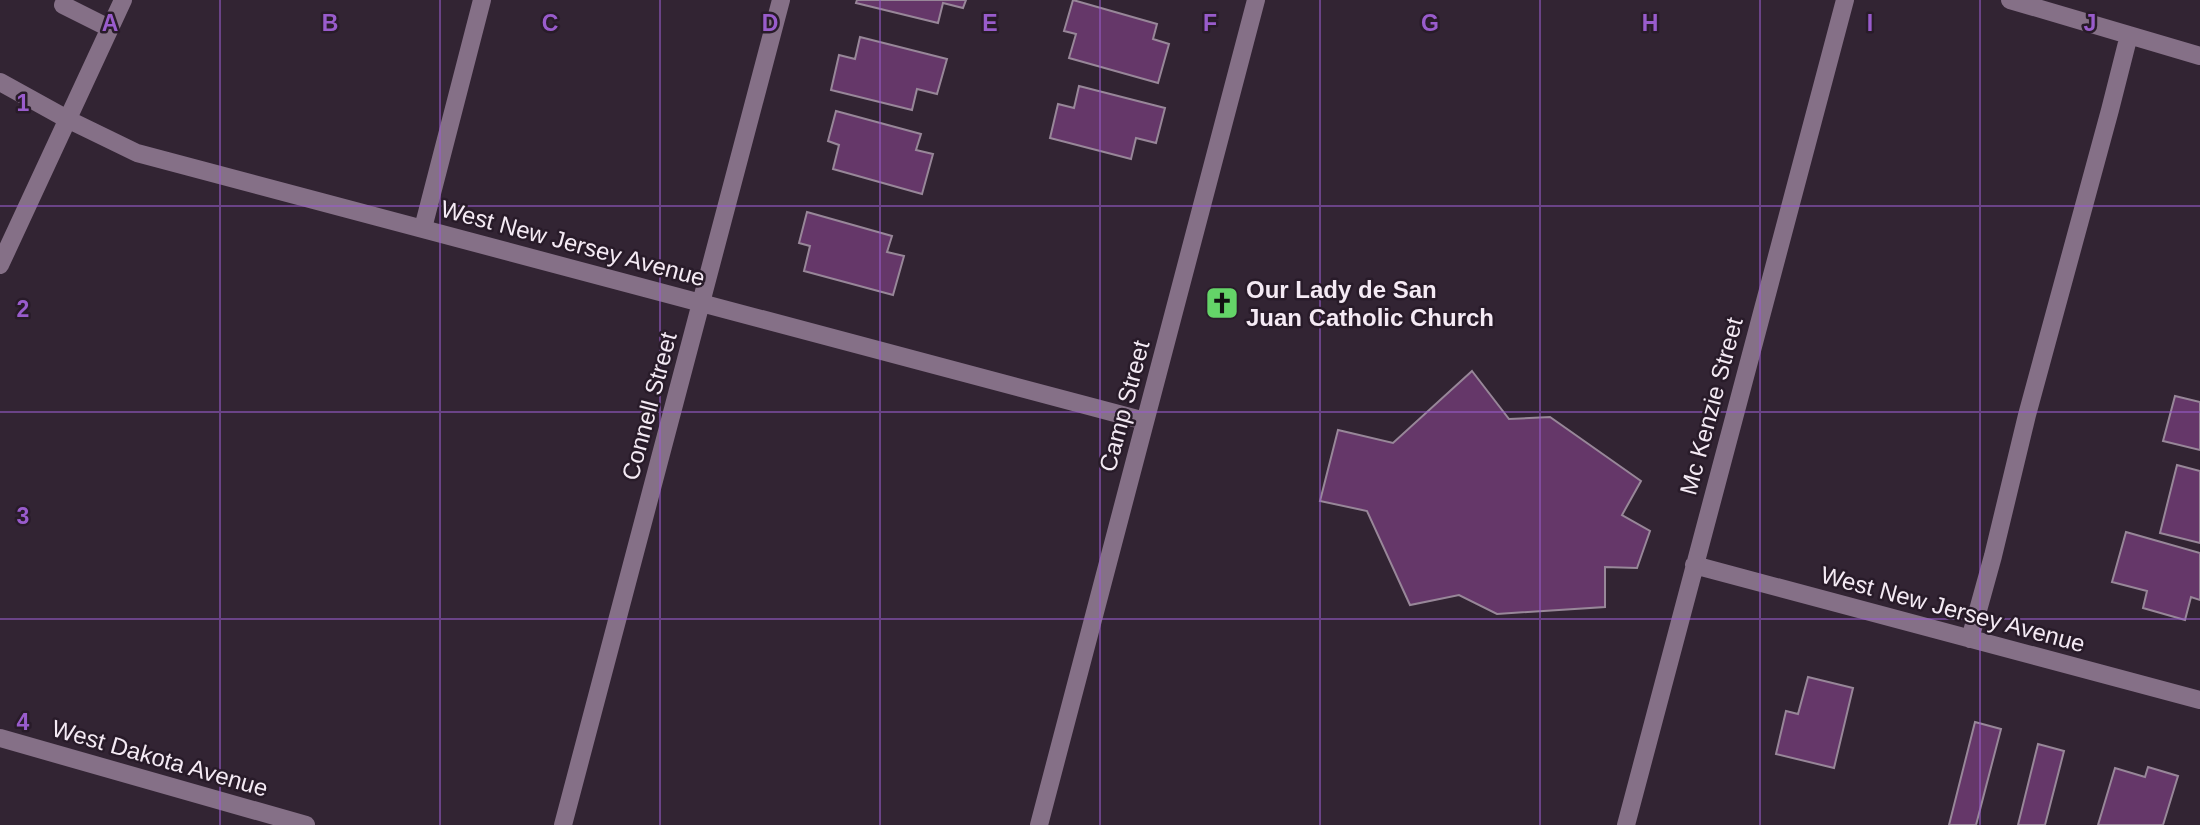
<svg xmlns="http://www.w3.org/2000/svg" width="2200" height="825" font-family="Arial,sans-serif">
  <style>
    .building { fill: #653769; stroke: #988799; stroke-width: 2 }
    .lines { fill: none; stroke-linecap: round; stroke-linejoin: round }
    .minor { stroke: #857087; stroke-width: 18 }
    .grid { fill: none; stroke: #995ccc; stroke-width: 2; stroke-opacity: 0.55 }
    .labels { text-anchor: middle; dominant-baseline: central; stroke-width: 5; stroke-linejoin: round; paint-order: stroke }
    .street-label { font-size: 24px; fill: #f4eaf4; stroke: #281b29 }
    .poi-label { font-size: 24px; font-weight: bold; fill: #f4eaf4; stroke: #281b29; text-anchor: start }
    .grid-label { font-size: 23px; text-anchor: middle; font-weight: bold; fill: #995ccc; stroke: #281b29; stroke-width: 5; stroke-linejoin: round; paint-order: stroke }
  </style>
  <rect width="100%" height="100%" fill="#322433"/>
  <!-- building -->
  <path class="building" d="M857,0H966L963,8L943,3L938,23L856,3Z
    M1073,0L1157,24L1153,39L1169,44L1158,83L1069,58L1076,34L1064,31Z
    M860,37L947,59L937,94L917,89L912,110L831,90L839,55L855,59Z
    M1079,86L1165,108L1156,143L1136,138L1131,159L1050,138L1058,104L1074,108Z
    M836,111L921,134L916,150L933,154L922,194L833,169L839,145L828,141Z
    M807,212L892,236L887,252L904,256L893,295L804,271L810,246L799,243Z
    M1472,371L1509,419L1550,417L1641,481L1622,515L1650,531L1637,568L1605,567V607L1497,614L1459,595L1410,605L1367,511L1320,501L1338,430L1393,443Z
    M2175,396L2200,402V450L2163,441Z
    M2177,465L2200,471V543L2160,533Z
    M2126,532L2200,553V600L2191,597L2185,620L2143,608L2147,591L2112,582Z
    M1808,677L1853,688L1834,768L1776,754L1786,711L1798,714Z
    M1975,722L2001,729L1976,825H1949Z
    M2038,744L2064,751L2045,825H2018Z
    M2148,767L2178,776L2163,825H2098L2115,768L2145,777Z"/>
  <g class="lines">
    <!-- minor -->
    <path class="minor" d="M2010,0L2200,56
      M63,5L109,28
      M0,82L67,119L137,153L1145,421
      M423,228L482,0
      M0,265L123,0
      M1694,565L2200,700
      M1970,639L1993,556L2027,415L2110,110L2129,35
      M0,738L306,825
      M563,825L781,0
      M1039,825L1256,0
      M1626,825L1845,0"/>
  </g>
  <!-- grid -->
  <path class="grid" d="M220,0V825M440,0V825M660,0V825M880,0V825M1100,0V825M1320,0V825M1540,0V825M1760,0V825M1980,0V825M0,206H2200M0,412H2200M0,619H2200"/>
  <!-- icons -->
  <defs>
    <symbol id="church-square" viewBox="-11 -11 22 22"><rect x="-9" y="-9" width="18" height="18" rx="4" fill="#64d468" stroke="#281b29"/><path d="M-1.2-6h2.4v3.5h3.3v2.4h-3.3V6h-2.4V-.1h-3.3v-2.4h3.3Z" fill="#111"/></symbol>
  </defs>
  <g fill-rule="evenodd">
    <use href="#church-square" x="1203" y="284" width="38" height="38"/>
  </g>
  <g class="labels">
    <!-- street labels -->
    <g class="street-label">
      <text transform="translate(573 243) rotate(15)">West New Jersey Avenue</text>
      <text transform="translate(649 406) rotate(-75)">Connell Street</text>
      <text transform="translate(1124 406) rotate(-75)">Camp Street</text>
      <text transform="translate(1711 406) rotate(-75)">Mc Kenzie Street</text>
      <text transform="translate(1953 609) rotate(15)">West New Jersey Avenue</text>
      <text transform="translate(160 758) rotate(16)">West Dakota Avenue</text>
    </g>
    <!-- poi labels -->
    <g class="poi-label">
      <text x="1246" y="289">Our Lady de San<tspan x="1246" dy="28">Juan Catholic Church</tspan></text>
    </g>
  </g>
  <g class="grid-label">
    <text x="110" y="31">A</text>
    <text x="330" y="31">B</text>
    <text x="550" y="31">C</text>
    <text x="770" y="31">D</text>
    <text x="990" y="31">E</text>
    <text x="1210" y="31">F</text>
    <text x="1430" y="31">G</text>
    <text x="1650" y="31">H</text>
    <text x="1870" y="31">I</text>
    <text x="2090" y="31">J</text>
    <text x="23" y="111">1</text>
    <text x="23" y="317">2</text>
    <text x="23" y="524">3</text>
    <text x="23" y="730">4</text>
  </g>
</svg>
